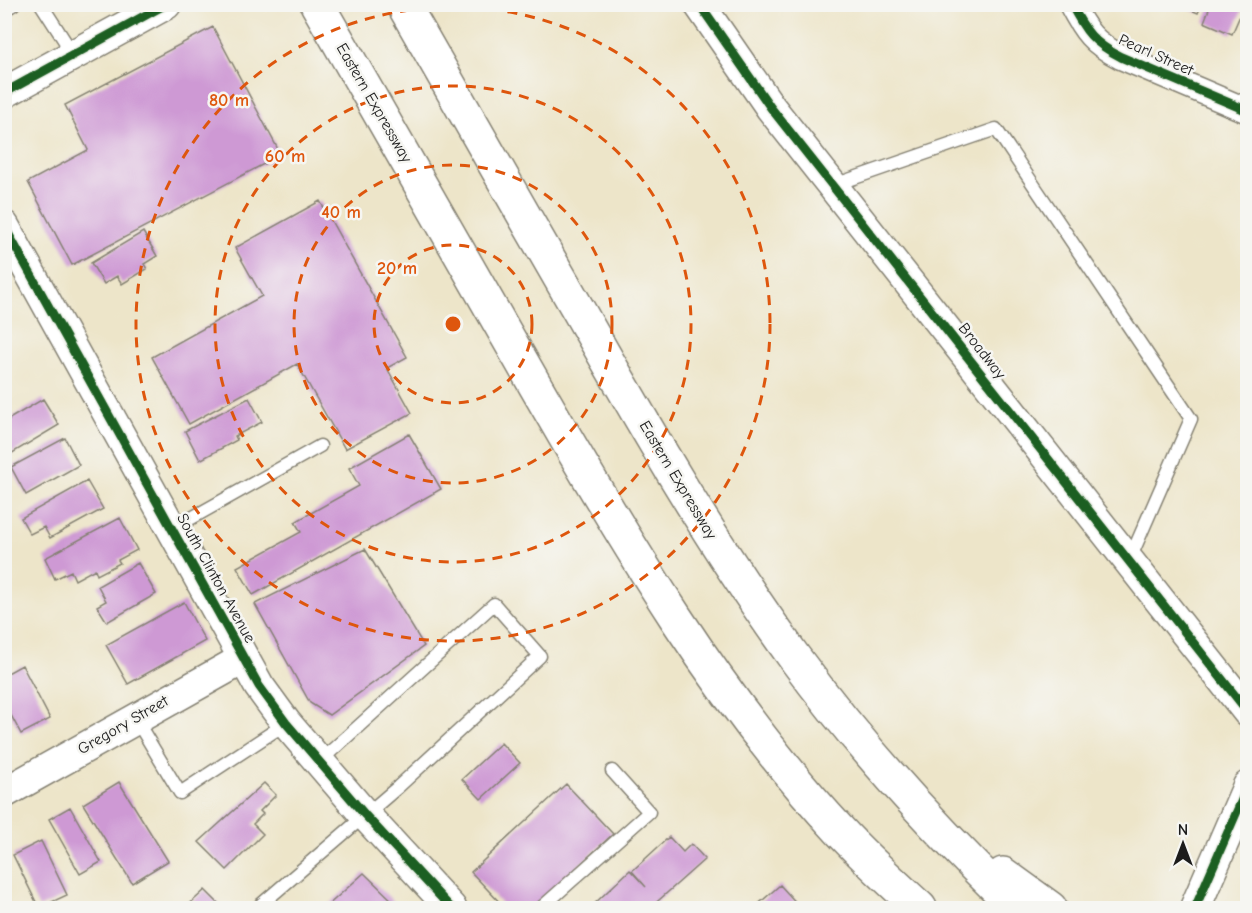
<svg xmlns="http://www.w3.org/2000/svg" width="1252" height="913" font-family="'Comic Neue',sans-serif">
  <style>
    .building { fill: #ce99d4 }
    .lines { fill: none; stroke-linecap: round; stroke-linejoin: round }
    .service-casing { stroke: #848072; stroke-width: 15 }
    .minor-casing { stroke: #848072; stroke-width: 27 }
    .tertiary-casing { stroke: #848072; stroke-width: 33 }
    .motorway-casing { stroke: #848072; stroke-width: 36 }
    .service { stroke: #fff; stroke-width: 12 }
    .minor { stroke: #fff; stroke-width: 24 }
    .tertiary { stroke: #fff; stroke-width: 30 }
    .motorway { stroke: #fff; stroke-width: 33 }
    .cycleway-casing { stroke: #f6f6f2; stroke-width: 13 }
    .cycleway { stroke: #1b5e20; stroke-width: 9 }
    .ring { fill: none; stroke: #de560d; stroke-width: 3; stroke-dasharray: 10 8 }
    .labels { text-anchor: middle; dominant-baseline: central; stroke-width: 5; stroke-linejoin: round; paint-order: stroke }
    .street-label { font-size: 16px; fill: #1c1c1c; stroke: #f6f6f2 }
    .centre { fill: #de560d; stroke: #f6f6f2; stroke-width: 3 }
    .ring-label { font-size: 18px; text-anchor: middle; font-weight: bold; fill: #de560d; stroke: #f6f6f2; stroke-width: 5; stroke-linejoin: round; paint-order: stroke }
  </style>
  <rect width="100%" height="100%" fill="#f6f6f2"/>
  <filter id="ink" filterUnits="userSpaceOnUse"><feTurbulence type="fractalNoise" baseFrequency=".0167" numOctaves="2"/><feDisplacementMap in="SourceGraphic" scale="12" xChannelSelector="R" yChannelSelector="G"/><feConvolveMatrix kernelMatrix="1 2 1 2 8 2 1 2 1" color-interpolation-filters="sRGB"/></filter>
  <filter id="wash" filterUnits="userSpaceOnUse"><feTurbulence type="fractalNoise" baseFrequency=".008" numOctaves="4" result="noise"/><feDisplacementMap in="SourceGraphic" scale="24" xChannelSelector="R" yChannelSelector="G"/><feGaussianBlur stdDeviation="1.35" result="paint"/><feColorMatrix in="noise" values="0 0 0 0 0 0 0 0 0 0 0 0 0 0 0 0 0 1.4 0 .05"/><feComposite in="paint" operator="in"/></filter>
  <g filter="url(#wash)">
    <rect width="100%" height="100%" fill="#ede5c9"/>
    <g id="blocks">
      <!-- building -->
      <path class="building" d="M1177,4H1202L1198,13Z
        M1211,4H1245L1232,34L1204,22Z
        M213,27L281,155L72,265L28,182L88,150L65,105Z
        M320,201L407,357L387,368L412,413L345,449L297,364L189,424L152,357L262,296L235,248Z
        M143,232L157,256L144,264L147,269L122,284L117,276L104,284L91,263Z
        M249,398L262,422L235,436L237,440L200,460L185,431Z
        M43,399L59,425L4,458V422Z
        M409,434L441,489L253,595L237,567L301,532L295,522L359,486L349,468Z
        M65,438L79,465L26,495L11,467Z
        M87,481L103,509L50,538L44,527L30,534L21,518Z
        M120,518L137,550L118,560L120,563L97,575L95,569L75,580L71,571L55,579L45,558Z
        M365,549L424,646L329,715L310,703L255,604Z
        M138,563L156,594L107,622L97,606L106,601L98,586Z
        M184,602L205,641L128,684L106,645Z
        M22,665L50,719L21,734L4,702V675Z
        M501,743L520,763L481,799L462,779Z
        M119,782L168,861L132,883L83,804Z
        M264,783L276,795L260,811L263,814L253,824L263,834L227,870L199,842Z
        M566,784L613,834L533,908H505L471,872Z
        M70,807L101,862L80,874L49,819Z
        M669,837L683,852L691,844L705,859L650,908H590L630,870L646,887L632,871Z
        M41,841L67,895L39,908L13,855Z
        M364,873L400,908H325Z
        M780,885L801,908H754Z
        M205,890L223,908H185Z"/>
    </g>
  </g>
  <g filter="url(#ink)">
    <use href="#blocks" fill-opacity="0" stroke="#848072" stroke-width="1.5"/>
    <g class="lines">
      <defs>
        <path id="service" d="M41,4L73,54
          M4,10L14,4
          M834,185L996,129L1191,419L1129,561
          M172,529L320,446
          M135,718L180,793L285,724
          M257,908L398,787L540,656L494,604L319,762
          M541,908L649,812L612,771"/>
        <path id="minor" d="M1071,4C1085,31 1093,43 1121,57L1248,111"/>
        <path id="tertiary" d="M699,4L771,108L1248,712
          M4,93L166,4
          M4,226L259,686L286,723L365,815L451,908
          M4,793L243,659
          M1195,908L1248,786"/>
        <path id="motorway" d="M317,4C390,131 462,259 535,385C625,541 718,700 841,832C866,859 894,884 920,908
          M403,4C462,107 520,209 579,311C646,429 714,547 794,657C860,747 937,831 1017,908
          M1003,874L1050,908"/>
      </defs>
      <!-- service casing -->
      <use href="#service" class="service-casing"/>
      <!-- minor casing -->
      <use href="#minor" class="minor-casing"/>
      <!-- tertiary casing -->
      <use href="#tertiary" class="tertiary-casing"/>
      <!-- motorway casing -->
      <use href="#motorway" class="motorway-casing"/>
      <!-- service -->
      <use href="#service" class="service"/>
      <!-- minor -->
      <use href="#minor" class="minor"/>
      <!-- tertiary -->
      <use href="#tertiary" class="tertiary"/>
      <!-- motorway -->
      <use href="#motorway" class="motorway"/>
      <defs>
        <path id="cycleway" d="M699,4L771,108L1248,712
          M1071,4C1085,31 1093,43 1121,57L1248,111
          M4,93L166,4
          M4,226L259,686L286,723L365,815L451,908
          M1195,908L1248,786"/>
      </defs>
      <!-- cycleway casing -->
      <use href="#cycleway" class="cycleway-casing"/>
      <!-- cycleway -->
      <use href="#cycleway" class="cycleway"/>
    </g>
  </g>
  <!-- distance rings -->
  <g class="ring">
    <circle cx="453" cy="324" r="79"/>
    <circle cx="453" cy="324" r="159"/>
    <circle cx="453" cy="324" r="238"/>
    <circle cx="453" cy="324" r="317"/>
  </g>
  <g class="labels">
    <!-- street labels -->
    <g class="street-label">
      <text transform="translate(1156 55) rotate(24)">Pearl Street</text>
      <text transform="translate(374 103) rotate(60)">Eastern Expressway</text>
      <text transform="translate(982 351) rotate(52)">Broadway</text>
      <text transform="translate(678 480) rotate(59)">Eastern Expressway</text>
      <text transform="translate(216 578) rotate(61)">South Clinton Avenue</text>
      <text transform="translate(123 725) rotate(-30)">Gregory Street</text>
    </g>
  </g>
  <circle cx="453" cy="324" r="9" class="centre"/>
  <g class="ring-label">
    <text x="229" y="106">80 m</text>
    <text x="285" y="162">60 m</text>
    <text x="341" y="218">40 m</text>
    <text x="397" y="274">20 m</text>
  </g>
  <!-- margin -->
  <rect width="1252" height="913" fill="none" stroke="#f6f6f2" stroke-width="24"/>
  <!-- north arrow -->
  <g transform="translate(1183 844)" stroke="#f6f6f2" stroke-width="4.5" paint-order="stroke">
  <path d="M0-4.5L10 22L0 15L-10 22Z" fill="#1c1c1c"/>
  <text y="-9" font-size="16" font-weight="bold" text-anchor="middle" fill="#1c1c1c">N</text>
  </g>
</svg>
